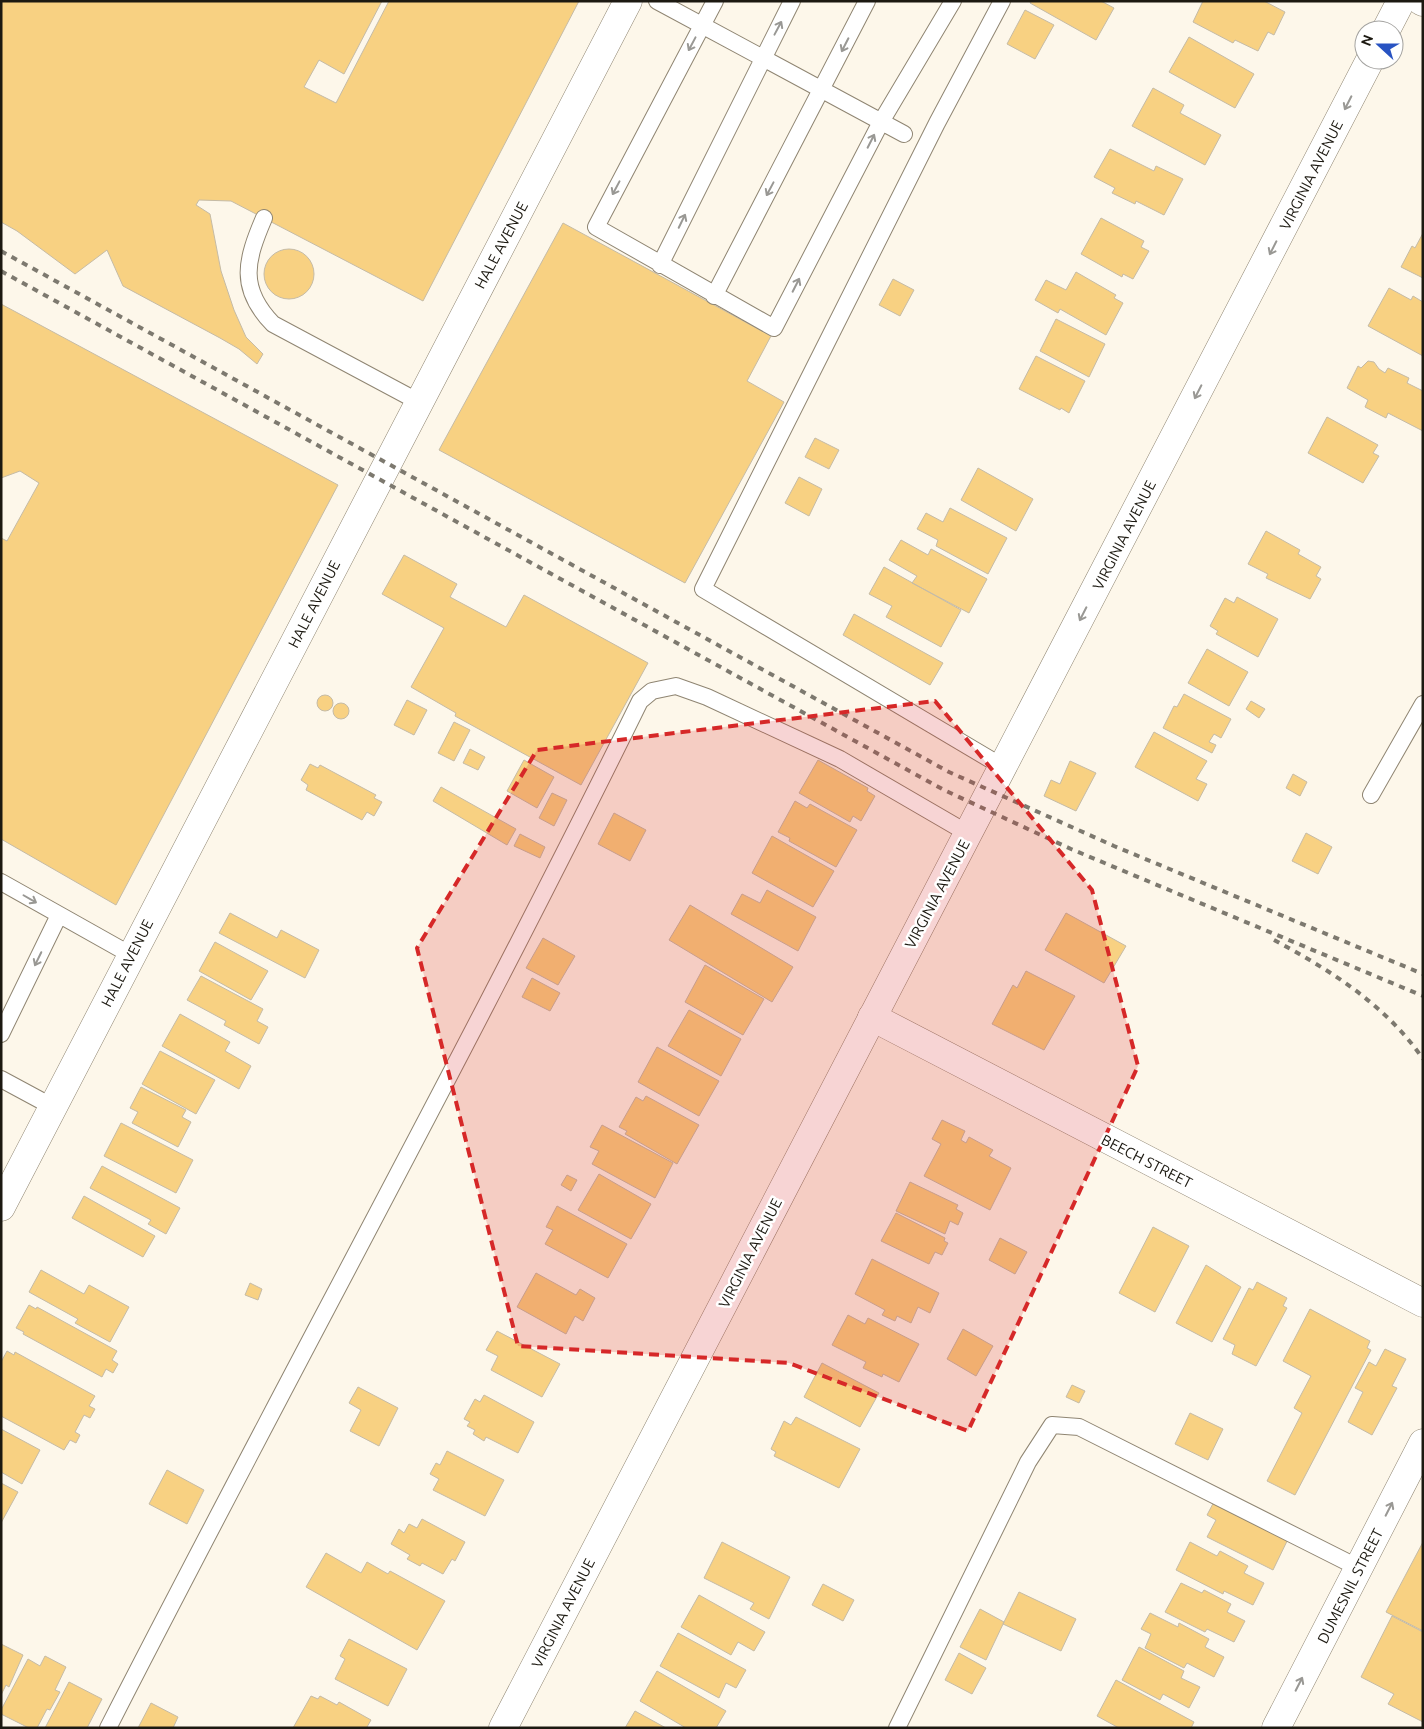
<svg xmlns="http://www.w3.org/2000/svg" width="1424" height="1729" font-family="Ubuntu,sans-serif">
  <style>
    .building { fill: #f8d182; stroke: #c5bba6 }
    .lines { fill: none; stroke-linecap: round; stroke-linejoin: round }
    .service-casing { stroke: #8f8572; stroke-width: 18 }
    .minor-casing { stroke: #8f8572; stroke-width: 29 }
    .secondary-casing { stroke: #8f8572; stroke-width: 29 }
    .service { stroke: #fff; stroke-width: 16 }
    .minor { stroke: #fff; stroke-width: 28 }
    .secondary { stroke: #fff; stroke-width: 28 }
    .rail { stroke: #7d796f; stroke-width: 4; stroke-dasharray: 6 6; stroke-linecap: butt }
    .oneway { stroke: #999894 }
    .marked { fill: #d62828; fill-opacity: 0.2; stroke: #d62828; stroke-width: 4; stroke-dasharray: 10 6; stroke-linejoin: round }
    .labels { text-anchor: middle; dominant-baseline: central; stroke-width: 5; stroke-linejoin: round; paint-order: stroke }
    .street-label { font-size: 15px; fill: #1c1911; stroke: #fff }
  </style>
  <rect width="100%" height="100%" fill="#fdf7ea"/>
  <!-- building -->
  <path class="building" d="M1,1H382L344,74L319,60L304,87L336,103L389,1H579L423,301L231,201L199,200L196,205L210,214L221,271L234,310L246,337L263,354L257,364L239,349L220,338L123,286L107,250L75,274L17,231L1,222Z
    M1101,1L1114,8L1096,40L1030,3L1031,1Z
    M1203,1H1264L1285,12L1274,35L1268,32L1258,51L1235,40L1233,43L1193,22Z
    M1025,10L1054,25L1035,59L1007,44Z
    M1189,37L1254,74L1235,108L1169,72Z
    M1153,88L1184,105L1180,113L1221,135L1205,165L1132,126Z
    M1110,149L1154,171L1156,166L1183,179L1164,215L1136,201L1135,204L1112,193L1115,188L1094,177Z
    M1101,218L1144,241L1141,247L1149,251L1133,279L1123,274L1122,277L1081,254Z
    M563,223L771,336L747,381L784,402L685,583L439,450Z
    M1423,233V278L1401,267L1412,246L1415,248Z
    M264 274a25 25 0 1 1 50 0a25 25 0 1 1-50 0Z
    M1076,272L1116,295L1114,298L1123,303L1106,335L1060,309L1058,313L1035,300L1046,280L1066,290Z
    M893,279L914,290L900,316L879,305Z
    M1389,288L1411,300L1413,296L1423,302V356L1368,326Z
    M1,304L338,485L116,905L1,839V538L7,541L39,483L20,471L1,478Z
    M1056,319L1105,344L1089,377L1040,351Z
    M1036,356L1085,381L1069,413L1061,408L1060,410L1019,389Z
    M1368,361L1374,362L1379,369L1385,373L1388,368L1409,378L1407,383L1423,391V431L1388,413L1386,418L1365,407L1368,400L1347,388L1358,366L1361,368Z
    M1327,417L1378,445L1373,453L1379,456L1363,483L1308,453Z
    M815,438L839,450L829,469L805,457Z
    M978,468L1033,499L1016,531L961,500Z
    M799,477L822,489L809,516L785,503Z
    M950,508L1007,538L988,574L936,546L938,540L917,529L926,513L943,522Z
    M1266,531L1300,550L1298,554L1321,567L1316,576L1321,579L1310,599L1266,578L1268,574L1248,564Z
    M901,540L928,555L931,549L987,579L969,613L912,583L917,576L889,560Z
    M404,555L457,584L450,597L506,627L524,595L648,663L581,785L455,716L456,713L411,687L444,628L382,594Z
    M884,567L961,610L941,647L886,617L892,606L869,594Z
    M1237,597L1278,619L1258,657L1216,634L1218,631L1210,626L1225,598L1234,603Z
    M854,614L943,663L930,685L843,635Z
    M1207,649L1248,672L1229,706L1188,683Z
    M1184,694L1231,719L1221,738L1214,734L1209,742L1216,745L1212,753L1163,728L1174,706L1177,707Z
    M317 703a8 8 0 1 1 16 0a8 8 0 1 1-16 0Z
    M407,700L427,710L414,735L394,725Z
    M1251,701L1265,709L1259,718L1246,709Z
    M333 711a8 8 0 1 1 16 0a8 8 0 1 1-16 0Z
    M454,722L470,730L454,761L438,753Z
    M1154,732L1207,761L1196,779L1207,784L1198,801L1135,767Z
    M470,749L485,757L478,770L463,763Z
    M524,760L554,777L537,808L507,791Z
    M818,760L868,788L867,791L875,796L861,821L853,816L850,822L799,793Z
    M1070,761L1096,773L1076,811L1044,796L1051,780L1060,784Z
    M310,764L318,768L320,765L376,795L374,798L382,802L374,816L367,812L362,820L306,790L308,785L301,780Z
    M1293,774L1307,782L1300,796L1286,788Z
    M441,787L516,829L507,845L433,801Z
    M552,793L567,800L554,826L539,818Z
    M795,801L807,808L810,804L857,830L836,867L789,841L790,838L778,832Z
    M614,813L646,830L630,861L598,844Z
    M1306,833L1332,847L1318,874L1292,861Z
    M520,834L545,847L540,858L514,846Z
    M772,836L834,871L813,907L752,873Z
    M767,890L816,917L798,951L731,914L742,894L760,903Z
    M690,905L793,967L772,1002L669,940Z
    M230,913L277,938L281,930L319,950L305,978L219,933Z
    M1066,913L1126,946L1104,983L1045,950Z
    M543,938L575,956L558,985L526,968Z
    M215,942L268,971L251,1000L199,971Z
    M705,965L764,999L743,1035L685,1002Z
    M1026,971L1075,996L1044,1050L992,1024L1013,985L1017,988Z
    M201,976L263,1009L257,1021L268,1027L259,1044L224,1025L226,1021L187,1000Z
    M532,978L560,993L550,1011L522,997Z
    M689,1010L741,1039L721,1076L668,1046Z
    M180,1014L230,1042L225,1051L251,1066L239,1089L162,1046Z
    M657,1047L719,1081L699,1116L638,1082Z
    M160,1051L215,1080L196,1114L142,1084Z
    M141,1087L186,1110L182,1117L191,1122L178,1147L132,1123L138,1112L130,1108Z
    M646,1096L699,1125L677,1164L625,1134L627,1131L619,1127L636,1097L643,1101Z
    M942,1120L965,1131L961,1140L966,1143L969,1137L993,1150L989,1156L1011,1168L990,1210L924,1176L941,1144L932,1139Z
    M121,1123L193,1160L176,1193L104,1156Z
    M602,1125L673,1163L655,1198L592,1164L599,1151L590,1147Z
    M102,1166L180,1208L166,1234L148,1224L151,1220L90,1188Z
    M599,1174L651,1204L631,1239L578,1210Z
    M567,1175L577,1180L571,1191L561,1185Z
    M910,1182L958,1205L956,1209L963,1213L958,1225L950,1221L945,1234L896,1211Z
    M84,1196L155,1236L143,1257L72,1218Z
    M557,1206L627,1244L608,1278L545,1244L553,1230L546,1227Z
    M896,1213L945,1238L944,1241L948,1243L942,1255L935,1252L929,1264L881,1241Z
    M1153,1227L1189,1246L1155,1312L1119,1293Z
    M1000,1238L1027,1252L1015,1274L989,1260Z
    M872,1259L939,1293L930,1313L918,1307L911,1323L897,1316L895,1321L882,1315L885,1310L855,1294Z
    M1206,1265L1241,1287L1212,1342L1176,1323Z
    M41,1270L84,1294L89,1285L129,1307L110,1342L75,1323L78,1319L29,1292Z
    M536,1273L576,1295L580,1289L595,1298L583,1321L575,1316L566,1334L517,1307Z
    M1257,1282L1287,1298L1283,1306L1287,1308L1256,1366L1232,1354L1235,1345L1223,1339L1249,1288L1253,1290Z
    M250,1283L262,1289L258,1300L245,1295Z
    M29,1305L36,1309L37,1307L117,1351L112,1360L118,1364L113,1373L106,1369L102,1377L23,1334L24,1332L16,1328Z
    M1310,1309L1370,1341L1367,1348L1371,1350L1295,1495L1267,1481L1302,1413L1294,1408L1311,1376L1283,1361Z
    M848,1315L865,1324L868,1318L919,1344L899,1382L883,1374L882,1377L863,1368L866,1362L832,1345Z
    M963,1329L993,1346L976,1376L947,1359Z
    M497,1331L560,1364L542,1397L491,1370L498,1356L486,1350Z
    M1385,1349L1406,1359L1392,1386L1397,1388L1372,1435L1348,1422L1363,1392L1355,1388L1369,1362L1376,1366Z
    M7,1351L14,1355L15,1352L95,1396L89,1406L95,1409L90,1418L84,1415L75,1432L80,1435L76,1443L70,1440L64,1450L1,1416V1362Z
    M822,1363L879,1393L860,1427L804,1397Z
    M1072,1385L1085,1391L1079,1403L1066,1397Z
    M358,1387L398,1408L379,1446L350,1431L361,1410L349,1403Z
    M484,1395L534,1422L518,1453L486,1437L484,1441L473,1434L475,1430L467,1426L470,1422L464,1419L475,1399L480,1402Z
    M1190,1413L1223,1429L1208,1460L1175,1444Z
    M796,1417L860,1449L839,1488L774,1456L776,1452L771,1449L784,1421L791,1425Z
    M1,1429L40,1450L22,1484L1,1472Z
    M447,1451L504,1480L485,1516L433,1490L439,1479L430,1474L436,1463L440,1465Z
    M167,1470L204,1490L187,1524L149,1504Z
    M1,1483L18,1492L1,1523Z
    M1216,1498L1290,1535L1273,1570L1207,1537L1216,1520L1207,1515Z
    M422,1519L465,1542L455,1561L452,1559L443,1574L422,1563L420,1566L407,1559L410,1555L391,1544L399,1529L404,1533L409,1524L417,1528Z
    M722,1542L790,1577L769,1619L750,1609L754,1603L704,1578Z
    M1190,1542L1217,1556L1220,1551L1248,1566L1244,1573L1264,1583L1253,1605L1224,1591L1223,1594L1176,1570Z
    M1423,1542V1631L1386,1612Z
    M326,1553L361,1573L367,1562L388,1574L390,1571L445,1601L417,1650L306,1587Z
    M1181,1583L1202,1593L1204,1590L1231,1604L1227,1612L1245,1621L1234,1642L1207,1629L1205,1632L1165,1612Z
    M823,1584L854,1600L843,1621L812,1605Z
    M1019,1592L1076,1619L1061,1651L1003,1624Z
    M699,1595L765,1632L754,1651L738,1642L731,1655L681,1627Z
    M980,1609L1004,1622L986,1660L960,1647Z
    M1150,1613L1178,1627L1179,1623L1209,1639L1205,1647L1224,1657L1214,1677L1187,1663L1184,1668L1145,1648L1151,1634L1141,1629Z
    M1392,1616L1423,1632V1722L1388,1704L1394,1694L1361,1677Z
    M678,1633L746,1670L736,1688L726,1683L719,1698L660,1666Z
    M349,1639L407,1669L388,1706L335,1679L345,1659L340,1656Z
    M1,1644L23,1655L9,1687L6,1685L1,1695Z
    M1139,1647L1184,1671L1181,1678L1200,1687L1189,1708L1163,1694L1160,1700L1122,1680Z
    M959,1653L986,1668L972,1694L945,1680Z
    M45,1656L66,1667L55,1690L60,1692L50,1710L47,1709L37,1728H29L1,1714V1710L28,1659L40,1666Z
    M657,1671L726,1711L716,1728H686L640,1701Z
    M1116,1680L1194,1722L1191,1728H1119L1097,1716Z
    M69,1682L102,1699L87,1728H45Z
    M311,1696L318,1699L320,1696L337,1705L339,1702L371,1720L367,1727L369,1728H293Z
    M151,1703L178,1717L173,1728H138Z
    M635,1711L666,1728H625Z"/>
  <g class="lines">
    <defs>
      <path id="service" d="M657,1L904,134
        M715,1L596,227L774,328L881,122L953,1
        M1002,1L937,123L703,589L1003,767
        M264,218C246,260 238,288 273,324L419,402
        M660,265L792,1
        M714,296L867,1
        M1371,795L1423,704
        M1,882L131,955
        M1,1034L59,915
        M1,1079L53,1107
        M108,1728C283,1385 470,1047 640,701L652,691L676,686L707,697L840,759L969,834
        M897,1728L1028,1462L1052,1425L1079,1427L1359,1568"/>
      <path id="minor" d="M1421,1L1423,2
        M872,1017L1423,1303
        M1,1207L628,1"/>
      <path id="secondary" d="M1386,30L1401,1
        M503,1728L1370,60
        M1276,1728L1423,1443"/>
    </defs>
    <!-- service casing -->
    <use href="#service" class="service-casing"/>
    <!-- minor casing -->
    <use href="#minor" class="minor-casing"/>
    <!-- secondary casing -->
    <use href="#secondary" class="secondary-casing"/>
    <!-- service -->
    <use href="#service" class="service"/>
    <!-- minor -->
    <use href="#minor" class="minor"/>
    <!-- secondary -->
    <use href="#secondary" class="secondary"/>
    <!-- rail -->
    <path class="rail" d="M1,251L949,772L1114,846L1423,974
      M1,271L944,790L1071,849L1423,996
      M1274,940C1330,970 1386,1005 1423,1059"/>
  </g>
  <!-- one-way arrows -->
  <defs><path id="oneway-shaft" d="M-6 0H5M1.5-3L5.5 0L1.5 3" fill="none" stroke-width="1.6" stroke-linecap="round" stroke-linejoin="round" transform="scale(1.25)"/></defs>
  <g class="oneway">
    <use href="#oneway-shaft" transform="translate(778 28) rotate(-62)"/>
    <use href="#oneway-shaft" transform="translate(692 44) rotate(118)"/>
    <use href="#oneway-shaft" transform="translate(845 45) rotate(117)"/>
    <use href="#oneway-shaft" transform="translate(1348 103) rotate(117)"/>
    <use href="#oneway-shaft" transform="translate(871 141) rotate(-63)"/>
    <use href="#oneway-shaft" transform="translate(616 188) rotate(118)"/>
    <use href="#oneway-shaft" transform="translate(770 189) rotate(118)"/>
    <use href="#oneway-shaft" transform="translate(682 221) rotate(-64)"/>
    <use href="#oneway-shaft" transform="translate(1273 248) rotate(117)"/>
    <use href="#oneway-shaft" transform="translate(796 285) rotate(-63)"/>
    <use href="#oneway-shaft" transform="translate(1198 392) rotate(117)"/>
    <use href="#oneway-shaft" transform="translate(1083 614) rotate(117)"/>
    <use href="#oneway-shaft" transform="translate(30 899) rotate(30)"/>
    <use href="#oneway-shaft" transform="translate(38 959) rotate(116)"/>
    <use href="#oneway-shaft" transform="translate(1389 1509) rotate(-63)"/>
    <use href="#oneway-shaft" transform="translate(1299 1684) rotate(-63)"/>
  </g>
  <!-- marked area -->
  <path class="marked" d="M935,701L1092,890L1138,1066L968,1431L789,1363L518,1346L417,948L537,750Z"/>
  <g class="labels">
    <!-- street labels -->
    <g class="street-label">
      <text transform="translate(1311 175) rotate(-63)">VIRGINIA AVENUE</text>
      <text transform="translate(501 245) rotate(-62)">HALE AVENUE</text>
      <text transform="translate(1124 535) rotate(-63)">VIRGINIA AVENUE</text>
      <text transform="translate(314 604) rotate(-63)">HALE AVENUE</text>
      <text transform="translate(937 894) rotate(-62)">VIRGINIA AVENUE</text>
      <text transform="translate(127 963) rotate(-63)">HALE AVENUE</text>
      <text transform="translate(1147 1161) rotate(27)">BEECH STREET</text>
      <text transform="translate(750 1253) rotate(-63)">VIRGINIA AVENUE</text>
      <text transform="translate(1350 1586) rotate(-63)">DUMESNIL STREET</text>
      <text transform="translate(563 1613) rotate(-63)">VIRGINIA AVENUE</text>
    </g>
  </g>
  <!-- border -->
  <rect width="1424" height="1729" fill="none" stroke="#1c1911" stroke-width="5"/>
  <!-- north arrow -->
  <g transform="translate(1379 45) rotate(291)"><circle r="24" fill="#ffffff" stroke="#a4a3a0"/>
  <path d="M0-4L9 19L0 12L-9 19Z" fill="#2853c2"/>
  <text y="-8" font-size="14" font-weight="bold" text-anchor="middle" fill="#1c1911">N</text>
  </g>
</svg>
